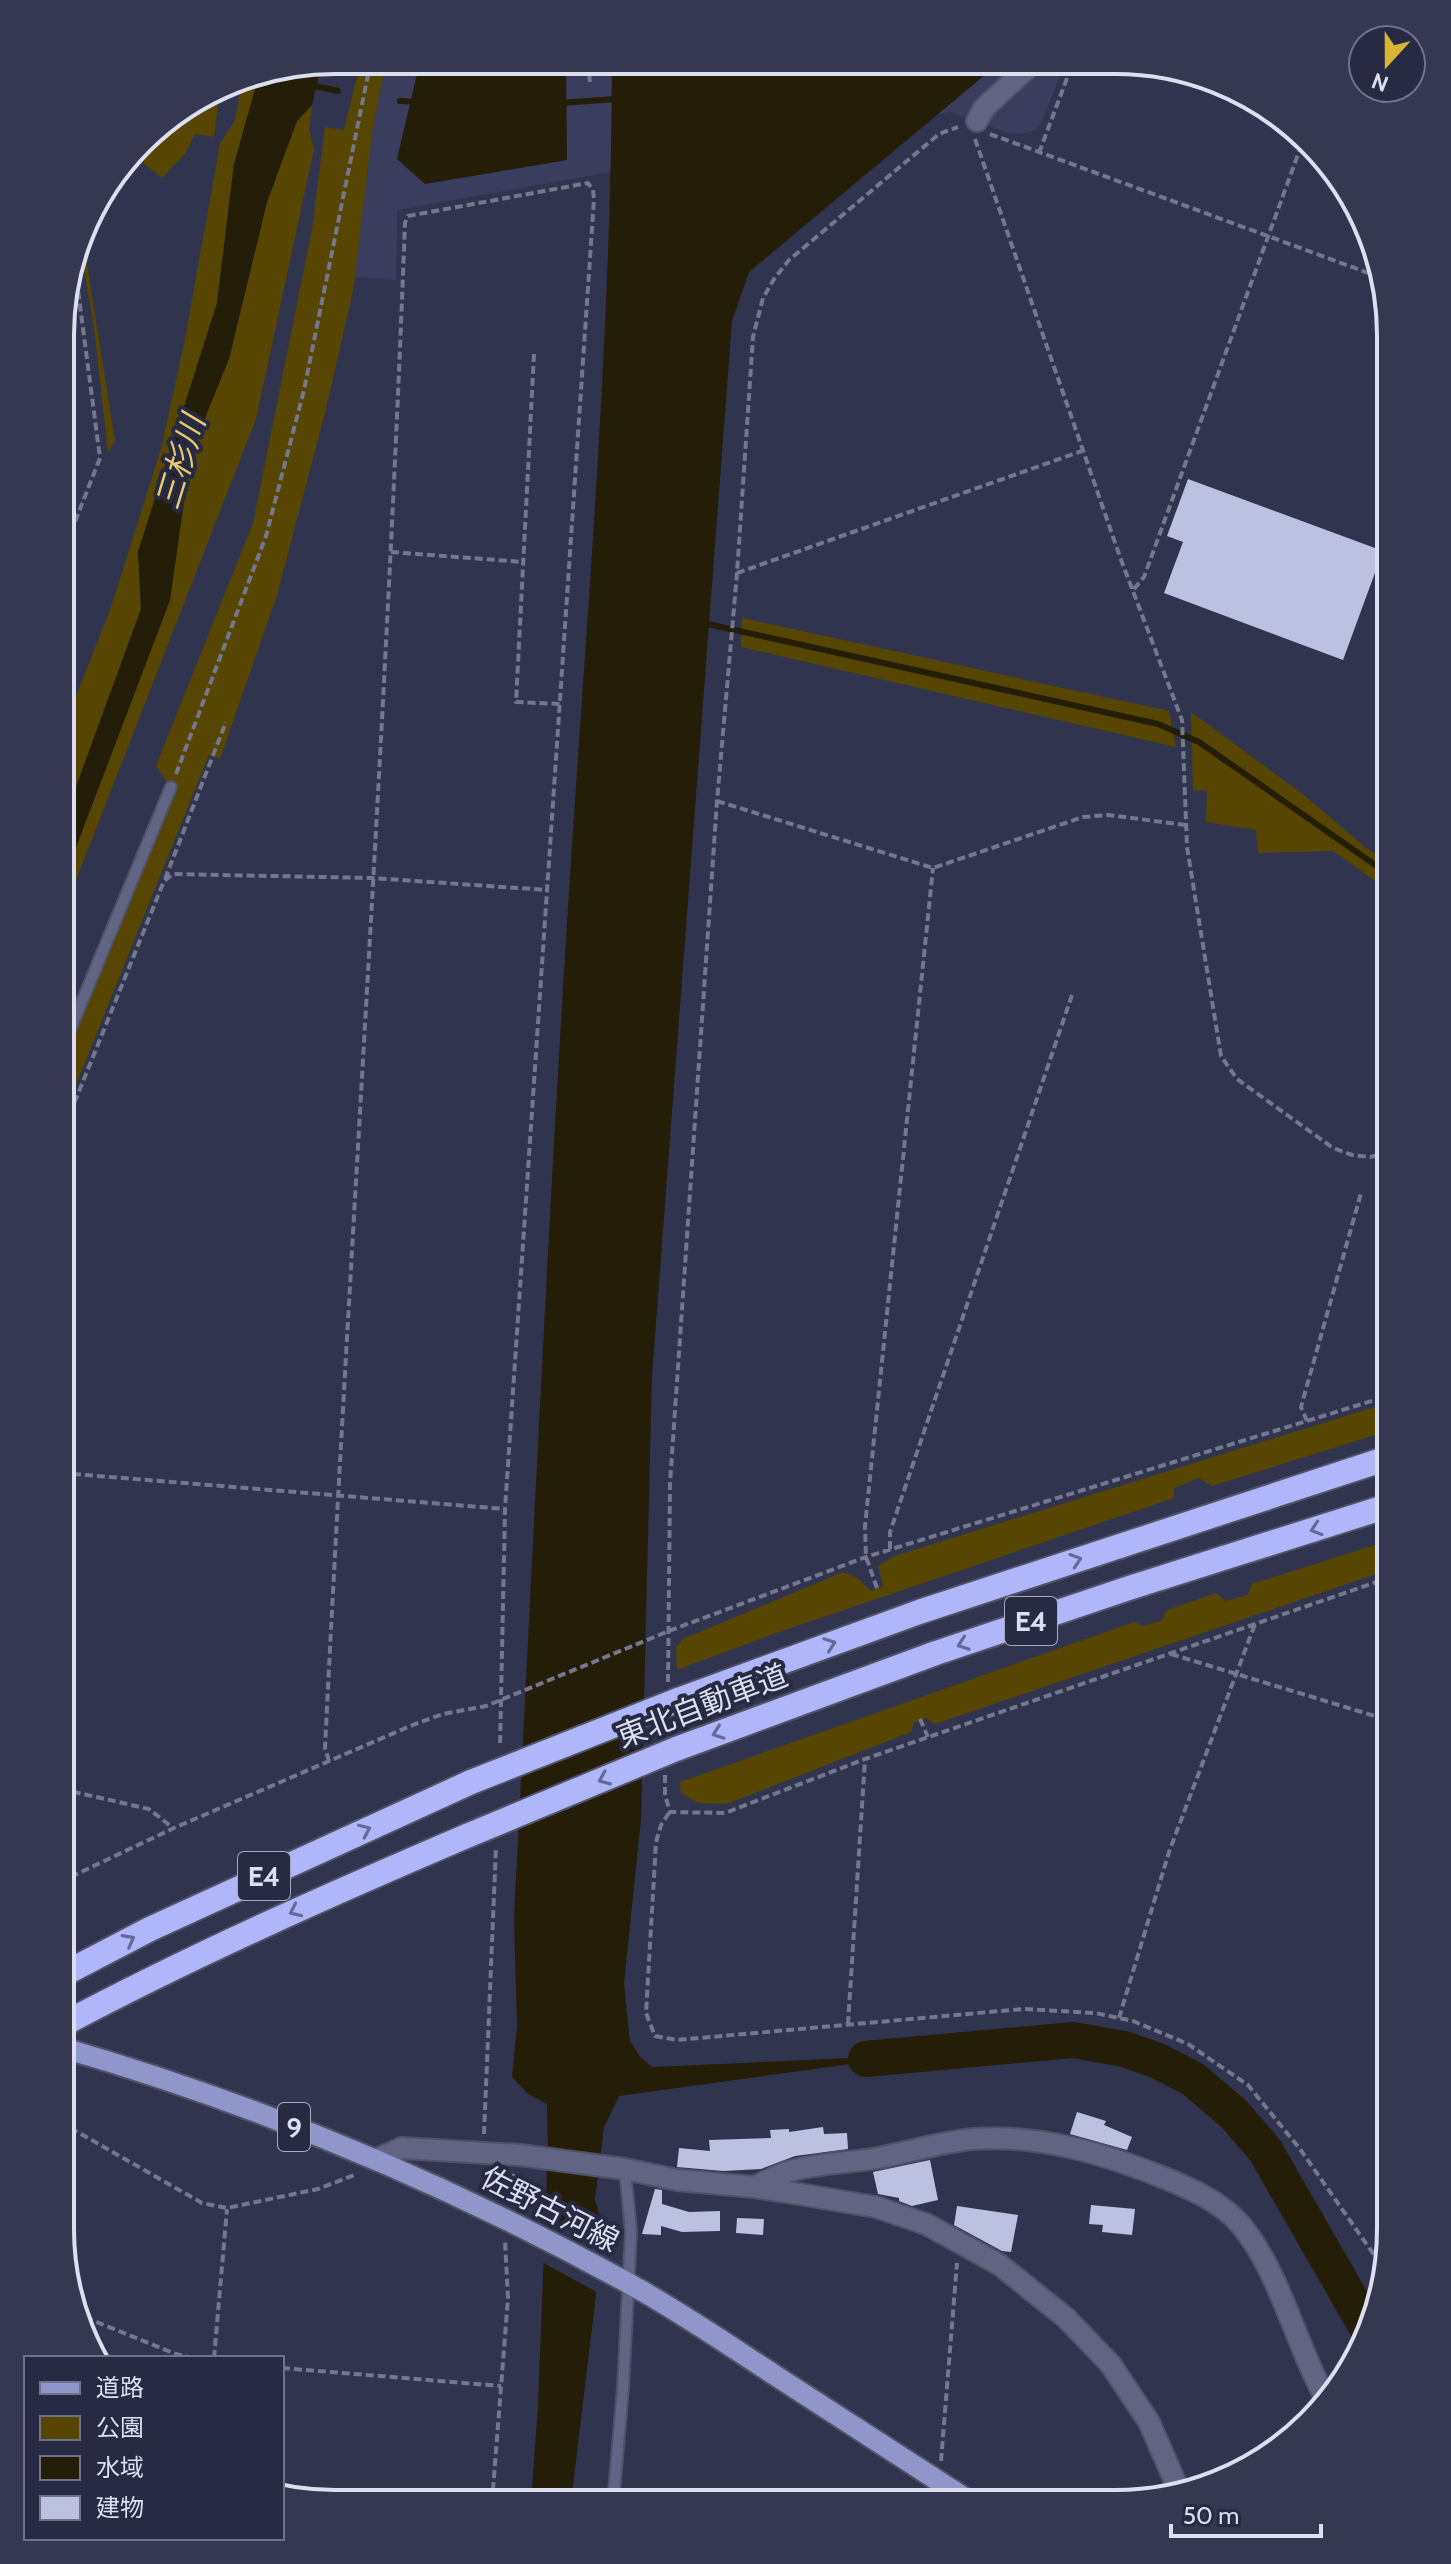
<svg xmlns="http://www.w3.org/2000/svg" width="1451" height="2564" font-family="Cabin,'Noto Sans JP',sans-serif">
  <style>
    .built { fill: #3a3d5d }
    .green { fill: #574602 }
    .water { fill: #241d08 }
    .pier { fill: #31344e }
    .lines { fill: none; stroke-linecap: round; stroke-linejoin: round }
    .stream { stroke: #241d08; stroke-width: 6 }
    .river { stroke: #241d08; stroke-width: 36 }
    .building { fill: #bcc1e1 }
    .service-casing { stroke: #515269; stroke-width: 14 }
    .minor-casing { stroke: #515269; stroke-width: 24 }
    .tertiary-casing { stroke: #515269; stroke-width: 24 }
    .primary-casing { stroke: #515269; stroke-width: 24 }
    .motorway-casing { stroke: #515269; stroke-width: 28 }
    .path { stroke: #75778e; stroke-width: 4; stroke-dasharray: 8 4; stroke-linecap: butt }
    .service { stroke: #616482; stroke-width: 10 }
    .minor { stroke: #616482; stroke-width: 20 }
    .tertiary { stroke: #616482; stroke-width: 20 }
    .primary { stroke: #9096ca; stroke-width: 20 }
    .motorway { stroke: #afb7fa; stroke-width: 24 }
    .motorway-bridge-casing { stroke: #515269; stroke-width: 28; stroke-linecap: butt }
    .motorway-bridge { stroke: #afb7fa; stroke-width: 24 }
    .oneway { stroke: #656996 }
    .labels { text-anchor: middle; dominant-baseline: central; stroke-width: 8; stroke-linejoin: round; paint-order: stroke }
    .shield { fill: #282a44; stroke: #a7a9bc; stroke-width: 2 }
    .shield-label { font-size: 28px; font-weight: bold; fill: #dddff0 }
    .street-label { font-size: 30px; fill: #dddff0; stroke: #282a44 }
    .water-label { font-size: 32px; font-style: italic; fill: #e8cb6b; stroke: #282a44 }
    .rim { fill: none; stroke: #dddff0; stroke-width: 4 }
  </style>
  <rect width="100%" height="100%" fill="#31344e"/>
  <!-- built -->
  <path class="built" d="M387,60L1064,65L1042,122L1037,129L1027,133L1011,134L951,112L397,210L396,280L354,277L373,126Z"/>
  <!-- green -->
  <path class="green" d="M361,60H387L373,126L353,291L325,413L277,595L220,759L209,755L61,1122V1070L171,788L156,766L253,523L312,229L325,127L344,130Z
    M259,75L234,164L217,303L138,552L141,609L62,825V731L110,610L161,449L185,339L220,144L235,120L242,78Z
    M220,87L214,137L195,134L185,154L162,178L133,155L153,128Z
    M312,105L309,129L314,149L256,419L62,916V870L70,863L170,600L191,452L229,359L267,202L297,121Z
    M82,233L115,441L108,452L93,320L79,245Z
    M742,618L1169,711L1176,747L741,647Z
    M1191,712L1304,795L1365,847L1391,864V892L1333,851L1258,853L1256,830L1206,822L1207,791L1193,790Z
    M1391,1402V1430L1212,1486L1199,1478L1174,1488V1498L779,1632L677,1670L676,1648L683,1639L843,1572L856,1577L871,1591L883,1586L878,1566L894,1556Z
    M1391,1540V1569L935,1724L926,1718L914,1722L911,1732L727,1804L698,1803L681,1793L680,1782L1134,1622L1143,1626L1161,1621L1167,1610L1216,1593L1226,1601L1247,1595L1252,1584Z"/>
  <!-- water -->
  <path class="water" d="M420,61H566L567,160L425,184L397,159Z
    M612,62L998,64L749,272L732,321L652,1376L641,1819L624,1984L630,2041L640,2057L652,2067L916,2055L619,2096L604,2127L595,2200L604,2229L571,2502H531L538,2406L548,2147L547,2104L528,2094L512,2077L517,2026L514,1916C531,1590 546,1264 566,938C584,646 611,354 612,62Z
    M322,63L312,105L297,121L267,202L229,359L191,452L170,600L70,863L62,870V825L141,609L138,552L217,303L234,164L259,75Z"/>
  <!-- pier -->
  <path class="pier" d="M541,2214L606,2247L600,2294L540,2261Z"/>
  <g class="lines">
    <!-- stream -->
    <path class="stream" d="M311,85L338,91
      M400,101L417,102
      M560,103L616,99
      M703,623L1158,724L1199,742L1391,876"/>
    <!-- river -->
    <path class="river" d="M866,2059L1073,2040L1124,2049L1156,2060L1193,2079L1234,2114L1265,2150L1369,2331"/>
  </g>
  <!-- building -->
  <path class="building" d="M1188,479L1383,551L1343,660L1164,593L1183,542L1167,536Z
    M1077,2112L1106,2121L1104,2125L1132,2137L1127,2150L1070,2134Z
    M823,2127L824,2134L847,2133L848,2149L795,2156L761,2169L723,2171L677,2167L679,2148L710,2151L709,2140L771,2138L770,2130L789,2129V2132Z
    M930,2160L938,2200L912,2206L899,2201V2198L878,2194L873,2172Z
    M655,2189L662,2190V2204L689,2212L720,2211V2231L682,2232L661,2226V2235L642,2234Z
    M1091,2205L1135,2209L1132,2235L1102,2232L1103,2225L1089,2224Z
    M957,2206L1018,2215L1011,2252L1002,2251L954,2225Z
    M737,2218L764,2219L763,2235L736,2233Z"/>
  <g class="lines">
    <defs>
      <path id="service" d="M61,1052L171,787
        M613,2503L623,2388L631,2232L625,2169"/>
      <path id="minor" d="M977,121L984,108L1032,64
        M754,2187C765,2182 776,2176 787,2172C816,2163 848,2163 878,2158C909,2152 941,2142 973,2139C1038,2134 1102,2153 1162,2177C1189,2188 1220,2201 1240,2224C1280,2271 1296,2347 1328,2403"/>
      <path id="tertiary" d="M375,2160L402,2148L520,2155L625,2169L677,2180L754,2187L805,2195L876,2207L926,2224L1000,2265L1066,2318L1111,2365L1149,2422L1180,2493"/>
      <path id="primary" d="M60,2047C257,2104 448,2184 628,2283C679,2311 727,2344 776,2376C842,2418 908,2461 974,2504"/>
      <path id="motorway" d="M678,1700L919,1612L1391,1457
        M676,1749L936,1653L1129,1588L1391,1505
        M60,1976L150,1929L471,1782
        M60,2026C193,1955 331,1894 469,1835"/>
    </defs>
    <!-- service casing -->
    <use href="#service" class="service-casing"/>
    <!-- minor casing -->
    <use href="#minor" class="minor-casing"/>
    <!-- tertiary casing -->
    <use href="#tertiary" class="tertiary-casing"/>
    <!-- primary casing -->
    <use href="#primary" class="primary-casing"/>
    <!-- motorway casing -->
    <use href="#motorway" class="motorway-casing"/>
    <!-- path -->
    <path class="path" d="M588,62L590,83
      M990,134L1382,278
      M975,139L1120,557L1182,720L1187,847L1221,1056L1237,1079L1333,1148L1352,1155L1370,1157L1391,1152
      M1039,153L1072,65
      M534,354L516,702L560,704
      M62,502L72,477
      M391,552L523,562
      M62,555L100,458L74,260
      M737,573L1082,451
      M1134,589L1144,577L1304,138
      M176,774L266,536L304,390L371,60
      M717,801L933,868L1083,817L1108,815L1186,825
      M165,879L226,722
      M61,1136L164,881L173,874L372,878L547,890
      M1307,1421L1301,1407L1361,1193
      M61,1473L505,1509
      M890,1549V1532L1072,995
      M877,1588L866,1557L865,1526L933,868
      M1171,1654L1391,1721
      M668,1682L670,1483L717,801L737,573L753,337L763,298L774,279L789,260L939,134L958,127
      M920,1719L928,1737
      M329,1761L325,1748C350,1240 386,731 405,223L408,216L588,183L593,190L594,199L505,1509L500,1747
      M665,1775V1795L670,1812L725,1813L865,1759L1391,1577
      M61,1789L149,1809L173,1828
      M669,1813L661,1825L656,1842L646,2013L655,2036L677,2040L1023,2009L1095,2013L1133,2021L1188,2044L1248,2085L1300,2149L1386,2272
      M60,1882L174,1828L415,1724L443,1714L486,1706L669,1631L866,1557L1391,1395
      M1119,2018L1169,1852L1255,1624
      M848,2024L865,1759
      M60,2122L202,2203L227,2208L318,2189L357,2174
      M484,2134L496,1847
      M508,2201L514,2174
      M74,2313L176,2354L193,2358
      M214,2358L227,2209
      M282,2368L501,2386
      M941,2461L957,2263
      M492,2502L508,2298L505,2241"/>
    <!-- service -->
    <use href="#service" class="service"/>
    <!-- minor -->
    <use href="#minor" class="minor"/>
    <!-- tertiary -->
    <use href="#tertiary" class="tertiary"/>
    <!-- primary -->
    <use href="#primary" class="primary"/>
    <!-- motorway -->
    <use href="#motorway" class="motorway"/>
    <defs>
      <path id="motorway-bridge" d="M471,1782L678,1700
        M469,1835L676,1749"/>
    </defs>
    <!-- motorway-bridge casing -->
    <use href="#motorway-bridge" class="motorway-bridge-casing"/>
    <!-- motorway-bridge -->
    <use href="#motorway-bridge" class="motorway-bridge"/>
  </g>
  <!-- one-way arrows -->
  <defs><path id="oneway-chevron" d="M-2-3.5L2.5 0L-2 3.5" fill="none" stroke-width="1.6" stroke-linecap="round" stroke-linejoin="round" transform="scale(2)"/></defs>
  <g class="oneway">
    <use href="#oneway-chevron" transform="translate(1316 1529) rotate(162)"/>
    <use href="#oneway-chevron" transform="translate(1076 1560) rotate(-18)"/>
    <use href="#oneway-chevron" transform="translate(830 1644) rotate(-20)"/>
    <use href="#oneway-chevron" transform="translate(963 1644) rotate(161)"/>
    <use href="#oneway-chevron" transform="translate(718 1733) rotate(160)"/>
    <use href="#oneway-chevron" transform="translate(604 1779) rotate(157)"/>
    <use href="#oneway-chevron" transform="translate(365 1830) rotate(-24)"/>
    <use href="#oneway-chevron" transform="translate(295 1911) rotate(155)"/>
    <use href="#oneway-chevron" transform="translate(129 1940) rotate(-28)"/>
  </g>
  <g class="labels">
    <!-- shield labels -->
    <g class="shield">
      <rect x="1005" y="1597" width="52" height="48" rx="6"/>
      <rect x="238" y="1852" width="52" height="48" rx="6"/>
      <rect x="278" y="2103" width="32" height="48" rx="6"/>
    </g>
    <g class="shield-label">
      <text x="1031" y="1621">E4</text>
      <text x="264" y="1876">E4</text>
      <text x="294" y="2127">9</text>
    </g>
    <!-- street labels -->
    <g class="street-label">
      <text transform="translate(702 1706) rotate(-21)">東北自動車道</text>
      <text transform="translate(550 2209) rotate(27)">佐野古河線</text>
    </g>
    <!-- water labels -->
    <g class="water-label">
      <text transform="translate(180 462) rotate(-73)">三杉川</text>
    </g>
  </g>
  <!-- crop -->
  <path d="M0 0H1451V2564H0ZM335 74H1116A261 261 0 0 1 1377 335V2229A261 261 0 0 1 1116 2490H335A261 261 0 0 1 74 2229V335A261 261 0 0 1 335 74Z" fill="#363852" fill-rule="evenodd"/>
  <path class="rim" d="M335 74H1116A261 261 0 0 1 1377 335V2229A261 261 0 0 1 1116 2490H335A261 261 0 0 1 74 2229V335A261 261 0 0 1 335 74Z"/>
  <!-- legend -->
  <rect x="24" y="2356" width="260" height="184" fill="#282a44" stroke="#707289" stroke-width="2"/>
  <rect x="40" y="2382" width="40" height="12" fill="#9096ca" stroke="#707289" stroke-width="2"/>
  <text x="96" y="2396" font-size="24" fill="#dddff0">道路</text>
  <rect x="40" y="2416" width="40" height="24" fill="#574602" stroke="#707289" stroke-width="2"/>
  <text x="96" y="2436" font-size="24" fill="#dddff0">公園</text>
  <rect x="40" y="2456" width="40" height="24" fill="#241d08" stroke="#707289" stroke-width="2"/>
  <text x="96" y="2476" font-size="24" fill="#dddff0">水域</text>
  <rect x="40" y="2496" width="40" height="24" fill="#bcc1e1" stroke="#707289" stroke-width="2"/>
  <text x="96" y="2516" font-size="24" fill="#dddff0">建物</text>
  <!-- north arrow -->
  <g transform="translate(1387 64) rotate(201)"><circle r="38" fill="#282a44" stroke="#707289" stroke-width="2"/>
  <path d="M0-6L14 30L0 20L-14 30Z" fill="#d7b434"/>
  <text y="-12" font-size="22" font-weight="bold" text-anchor="middle" fill="#dddff0">N</text>
  </g>
  <!-- scale -->
  <path d="M1171 2524v12h150v-12" fill="none" stroke="#dddff0" stroke-width="4"/>
  <text x="1183" y="2524" font-size="24" fill="#dddff0" stroke="#282a44" stroke-width="6" paint-order="stroke">50 m</text>
</svg>
